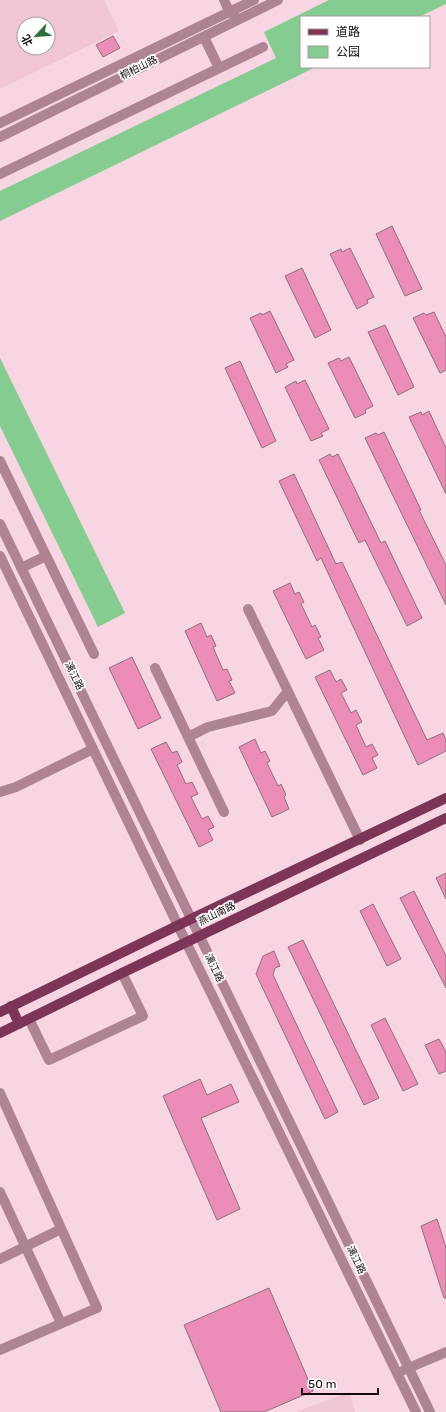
<svg xmlns="http://www.w3.org/2000/svg" width="446" height="1412" font-family="Rubik,'Noto Sans SC',sans-serif">
  <style>
    .built { fill: #f0c5d6; fill-rule: evenodd }
    .green { fill: #84cc8f }
    .building { fill: #ec8db7; stroke: #8e6f7b }
    .lines { fill: none; stroke-linecap: round; stroke-linejoin: round }
    .minor { stroke: #ae8495; stroke-width: 10 }
    .major { stroke: #7c3557; stroke-width: 10 }
    .labels { text-anchor: middle; dominant-baseline: central; stroke-width: 3.5; stroke-linejoin: round; paint-order: stroke }
    .street-label { font-size: 10px; fill: #13090d; stroke: #fff }
  </style>
  <rect width="100%" height="100%" fill="#f8d5e3"/>
  <!-- built -->
  <path class="built" d="M0,0H104L119,31L0,89ZM24,24H48V48H24Z
    M349,1392L355,1412H296Z"/>
  <!-- green -->
  <path class="green" d="M329,0H446V4L419,17H301V67H316L0,221V191L276,58L264,32Z
    M0,358L125,613L98,627L0,426Z"/>
  <!-- building -->
  <path class="building" d="M113,36L120,48L103,57L96,45Z
    M392,226L422,289L405,296L376,234Z
    M350,248L374,297L367,300L368,303L357,309L330,254L341,249L342,252Z
    M302,268L331,330L315,338L285,276Z
    M270,311L294,360L286,364L288,367L276,373L250,318L261,313L262,315Z
    M434,312L446,337V370L440,373L413,318L424,313L426,315Z
    M385,325L414,387L398,395L368,332Z
    M349,357L373,406L365,410L366,413L355,418L328,363L339,358L341,361Z
    M240,361L276,441L262,448L225,368Z
    M305,380L329,429L321,433L323,436L311,441L285,387L296,381L297,384Z
    M429,411L446,448V494L409,417L421,412L422,415Z
    M384,432L421,510H419L446,565V605L365,438L376,433L378,435Z
    M330,454L332,457L338,454L381,543L385,541L422,618L407,626L365,540L359,543L319,460Z
    M294,474L336,564L342,562L427,740L443,733L446,740V751L418,765L321,558L317,561L279,481Z
    M290,583L295,594L299,592L304,602L301,604L312,627L315,625L321,637L318,638L324,650L306,659L273,591Z
    M201,623L207,637L211,635L216,646L213,647L223,670L227,669L232,680L229,681L235,693L217,701L185,631Z
    M132,657L161,718L138,729L109,668Z
    M330,670L336,682L341,679L347,690L341,693L351,713L356,710L362,722L356,725L366,747L372,744L378,755L372,758L377,768L363,775L315,677Z
    M255,739L261,753L265,751L270,761L267,763L278,786L281,784L286,795L284,797L289,809L272,817L239,747Z
    M166,742L172,753L177,751L182,762L177,765L186,784L192,782L198,794L191,797L202,819L208,816L214,827L208,830L213,840L199,847L151,749Z
    M446,873V899L436,878Z
    M414,891L446,956V988L400,898Z
    M373,904L401,959L387,966L360,911Z
    M303,940L379,1098L364,1105L288,947Z
    M274,951L280,966L275,968L273,975L338,1112L325,1119L256,974L263,956Z
    M385,1018L418,1084L403,1091L371,1025Z
    M439,1039L446,1052V1071L439,1074L425,1045Z
    M200,1079L207,1095L231,1084L239,1102L201,1118L240,1209L217,1220L163,1096Z
    M437,1219L446,1248V1298H444L421,1226Z
    M269,1288L313,1391L264,1412H221L184,1325Z"/>
  <g class="lines">
    <!-- minor -->
    <path class="minor" d="M224,0L229,11L235,16
      M204,37L219,68
      M0,123L254,0
      M0,137L278,0
      M0,174L263,47
      M0,461L94,654
      M0,524L430,1412
      M0,556L186,942L416,1412
      M21,568L46,556
      M248,609L360,840
      M155,668L224,812
      M188,737L208,727L272,711L288,691
      M0,792L16,787L93,749
      M29,1019L49,1060L143,1016L122,973
      M0,1093L97,1308L0,1350
      M0,1192L61,1323
      M0,1259L61,1229
      M404,1370L446,1352"/>
    <!-- major -->
    <path class="major" d="M11,1006L19,1024
      M0,1012L191,919L446,798
      M0,1033L122,973L446,818"/>
  </g>
  <g class="labels">
    <!-- street labels -->
    <g class="street-label">
      <text transform="translate(139 68) rotate(-26)">桐柏山路</text>
      <text transform="translate(74 676) rotate(64)">漓江路</text>
      <text transform="translate(217 914) rotate(-26)">燕山南路</text>
      <text transform="translate(214 968) rotate(64)">漓江路</text>
      <text transform="translate(356 1260) rotate(64)">漓江路</text>
    </g>
  </g>
  <!-- legend -->
  <rect x="300" y="16" width="130" height="52" fill="#ffffff" stroke="#a19d9e"/>
  <rect x="308" y="29" width="20" height="6" fill="#7c3557" stroke="#a19d9e"/>
  <text x="336" y="36" font-size="12" fill="#13090d">道路</text>
  <rect x="308" y="46" width="20" height="12" fill="#84cc8f" stroke="#a19d9e"/>
  <text x="336" y="56" font-size="12" fill="#13090d">公园</text>
  <!-- north arrow -->
  <g transform="translate(36 36) rotate(244)"><circle r="19" fill="#ffffff" stroke="#a19d9e"/>
  <path d="M0-3L7 15L0 10L-7 15Z" fill="#2c703b"/>
  <text y="-6" font-size="11" font-weight="bold" text-anchor="middle" fill="#13090d">北</text>
  </g>
  <!-- scale -->
  <path d="M302 1388v6h76v-6" fill="none" stroke="#13090d" stroke-width="2"/>
  <text x="308" y="1388" font-size="12" fill="#13090d" stroke="#ffffff" stroke-width="3" paint-order="stroke">50 m</text>
</svg>
